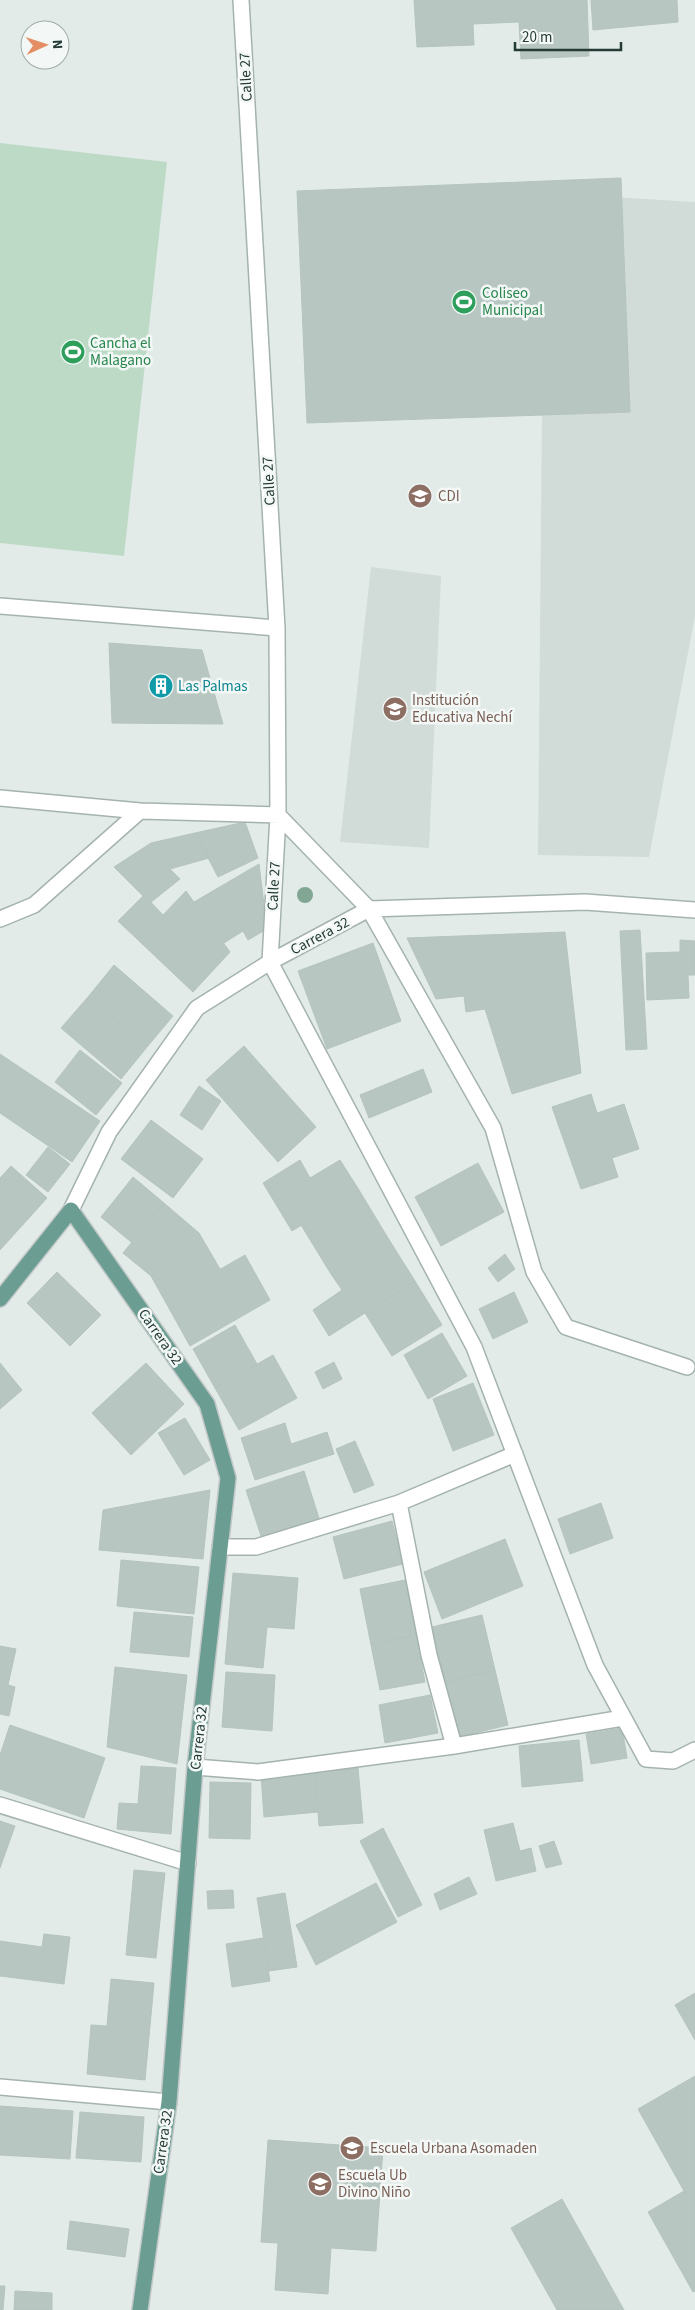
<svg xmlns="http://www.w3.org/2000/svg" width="695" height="2310" font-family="'Source Sans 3',sans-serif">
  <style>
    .built { fill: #d1dbd7 }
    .green { fill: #bddac7 }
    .building { fill: #b8c6c1; stroke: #b5c4bf }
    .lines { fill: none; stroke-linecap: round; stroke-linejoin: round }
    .minor-casing { stroke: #a5b3af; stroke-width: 18 }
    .major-casing { stroke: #c2c8c7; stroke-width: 18 }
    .minor { stroke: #fff; stroke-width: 15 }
    .major { stroke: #6b9d93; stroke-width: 15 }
    .tree { fill: #81a693 }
    .labels { text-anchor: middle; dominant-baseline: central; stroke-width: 5; stroke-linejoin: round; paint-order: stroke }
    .street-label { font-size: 15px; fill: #243b36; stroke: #f3f8f6 }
    .leisure-label { font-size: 15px; fill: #27864d; stroke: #f3f8f6; text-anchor: start }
    .education-label { font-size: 15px; fill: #785e54; stroke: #f3f8f6; text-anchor: start }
    .culture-label { font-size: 15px; fill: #0d838f; stroke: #f3f8f6; text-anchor: start }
  </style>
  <rect width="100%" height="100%" fill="#e2ebe8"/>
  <!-- built -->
  <path class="built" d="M544,193L695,202V616L649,857L538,855Z
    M371,567L441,576L429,848L340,842Z"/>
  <!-- green -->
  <path class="green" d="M0,143L167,162L124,556L0,543Z"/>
  <!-- building -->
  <path class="building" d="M414,0H587L589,56L521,59L519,22L473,24L474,45L417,47Z
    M591,0H677L678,22L593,30Z
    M621,178L630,412L307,423L297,191Z
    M109,643L202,650L223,724L112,723Z
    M245,822L258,858L218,877L195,833Z
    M195,833L209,858L170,869L180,879L150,903L114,867L151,843Z
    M259,864L267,929L248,940L243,931L224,943L194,902Z
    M186,891L230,952L193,992L118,921L144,895L163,915Z
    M640,930L647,1049L626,1050L620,931Z
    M565,932L581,1073L512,1094L485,1009L466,1012L464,996L436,999L407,938Z
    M680,940L695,941V975H688L689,998L647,1000L646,953L680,952Z
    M373,943L401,1021L327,1049L298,971Z
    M114,965L173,1016L147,1047L88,997Z
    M88,997L147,1047L121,1079L61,1028Z
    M244,1046L316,1127L278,1162L206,1080Z
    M80,1050L122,1083L96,1115L55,1082Z
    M0,1054L100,1121L72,1162L0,1113Z
    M423,1069L432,1092L369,1118L360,1095Z
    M199,1086L221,1101L202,1130L180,1115Z
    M591,1094L597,1113L624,1104L639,1149L612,1158L618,1177L581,1189L552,1107Z
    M151,1120L203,1159L173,1198L121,1159Z
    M48,1147L70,1164L48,1192L26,1175Z
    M300,1160L310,1178L340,1160L359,1190L292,1231L263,1183Z
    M478,1163L504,1212L441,1246L415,1197Z
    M11,1166L47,1198L0,1250V1178Z
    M133,1177L164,1203L131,1242L101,1217Z
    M359,1190L388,1238L331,1274L301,1225Z
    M164,1203L199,1233L220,1269L165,1301L151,1276L123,1253Z
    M388,1238L415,1281L329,1336L313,1310L342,1290L331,1274Z
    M505,1254L515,1269L498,1282L488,1268Z
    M245,1255L270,1300L190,1346L165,1301Z
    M57,1272L101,1315L70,1346L27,1303Z
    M415,1281L442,1325L392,1356L365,1313Z
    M514,1292L528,1322L493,1339L479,1309Z
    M235,1325L257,1364L215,1388L193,1349Z
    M442,1333L467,1376L428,1399L404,1355Z
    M273,1355L297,1398L239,1430L215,1388Z
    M334,1362L342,1379L323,1389L315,1372Z
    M0,1363L22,1390L0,1409Z
    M146,1363L184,1404L131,1455L92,1413Z
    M473,1383L494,1435L453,1451L433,1399Z
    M185,1418L210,1460L184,1475L158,1433Z
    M285,1423L291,1444L327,1432L334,1454L255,1480L241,1438Z
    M355,1441L374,1485L354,1493L336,1449Z
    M304,1471L319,1518L261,1536L246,1490Z
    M210,1490L203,1559L99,1550L103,1510Z
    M601,1503L613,1538L570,1554L558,1519Z
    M392,1521L403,1564L344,1579L333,1537Z
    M505,1539L523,1586L442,1619L424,1572Z
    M121,1560L199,1567L194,1614L117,1606Z
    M233,1573L298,1578L294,1629L267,1627L263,1668L225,1664Z
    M405,1580L416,1635L371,1645L360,1589Z
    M134,1612L193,1617L189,1657L130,1652Z
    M482,1615L495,1670L445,1682L432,1627Z
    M416,1635L425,1682L380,1690L371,1645Z
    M0,1646L16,1649L8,1685L15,1687L9,1716L0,1714Z
    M115,1667L187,1675L177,1764L107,1747Z
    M495,1670L508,1725L458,1737L445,1682Z
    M226,1672L275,1675L272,1731L222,1727Z
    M430,1695L438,1733L385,1743L379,1705Z
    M10,1725L105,1758L84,1818L0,1789V1755Z
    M622,1728L627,1758L591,1764L586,1734Z
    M579,1740L583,1781L522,1787L519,1746Z
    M141,1766L176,1768L171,1834L117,1829L119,1803L138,1804Z
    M358,1768L363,1823L319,1826L315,1772Z
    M315,1772L318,1812L264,1817L261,1776Z
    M210,1782L251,1783L250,1839L209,1838Z
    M0,1821L15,1826L0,1868Z
    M513,1823L520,1851L531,1848L536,1871L496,1881L484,1830Z
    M383,1828L422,1905L398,1917L360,1841Z
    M554,1841L562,1864L546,1868L539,1846Z
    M134,1870L165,1873L156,1958L126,1955Z
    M469,1877L477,1894L440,1910L434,1894Z
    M376,1883L397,1922L316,1965L296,1925Z
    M233,1890L234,1908L208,1909L207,1891Z
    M285,1893L297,1967L269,1971L257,1898Z
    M44,1934L70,1937L64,1984L0,1976V1941L42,1947Z
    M263,1938L270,1981L232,1987L226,1944Z
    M111,1979L154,1983L145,2080L87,2074L91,2025L107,2026Z
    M695,1993V2040L675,2005Z
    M695,2076V2291L693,2292L648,2212L684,2191L638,2109Z
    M0,2106L73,2111L70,2159L0,2155Z
    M80,2112L144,2117L141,2162L76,2158Z
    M268,2140L383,2148L376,2251L331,2248L328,2294L275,2290L278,2243L261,2242Z
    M562,2199L624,2310H557L511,2228Z
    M70,2221L129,2229L125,2257L67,2249Z
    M0,2286H5L3,2310H0Z
    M15,2291L52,2293V2310H14Z"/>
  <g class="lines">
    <defs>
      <path id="minor" d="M241,0L277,628L278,815L270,962L474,1347L595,1665L646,1759L673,1761L695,1750
        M0,606L277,628
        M0,798L140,811L278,815L369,909L493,1128L534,1272L566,1327L687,1367
        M0,919L34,905L140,811
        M71,1210L109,1132L197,1008L270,962L369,909L585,902L695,910
        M399,1503L429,1655L454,1746
        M220,1547H256L399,1503L515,1454
        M195,1767L258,1772L454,1746L623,1718
        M0,1805L188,1863
        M0,2087L169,2102"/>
      <path id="major" d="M0,1299L71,1210L207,1404L228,1478L195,1767L169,2102L140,2310"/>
    </defs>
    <!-- minor casing -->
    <use href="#minor" class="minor-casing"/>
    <!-- major casing -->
    <use href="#major" class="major-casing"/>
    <!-- minor -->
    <use href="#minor" class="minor"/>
    <!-- major -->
    <use href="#major" class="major"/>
  </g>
  <!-- trees -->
  <circle class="tree" cx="305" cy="895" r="8"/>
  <!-- icons -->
  <defs>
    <symbol id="stadium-disc" viewBox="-11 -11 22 22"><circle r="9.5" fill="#2e9e5b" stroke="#f3f8f6"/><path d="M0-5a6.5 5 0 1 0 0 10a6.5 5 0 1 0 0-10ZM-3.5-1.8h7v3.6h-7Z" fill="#fff"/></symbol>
    <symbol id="school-disc" viewBox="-11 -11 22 22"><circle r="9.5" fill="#8d6e63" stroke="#f3f8f6"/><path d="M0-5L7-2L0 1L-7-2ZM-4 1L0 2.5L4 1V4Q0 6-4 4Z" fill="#fff"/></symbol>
    <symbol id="building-disc" viewBox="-11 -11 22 22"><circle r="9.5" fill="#0f9aa8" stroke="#f3f8f6"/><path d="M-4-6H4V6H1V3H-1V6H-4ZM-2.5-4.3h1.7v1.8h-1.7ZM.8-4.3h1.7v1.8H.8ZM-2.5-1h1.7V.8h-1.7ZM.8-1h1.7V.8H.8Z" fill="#fff"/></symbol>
  </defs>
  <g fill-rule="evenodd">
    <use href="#stadium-disc" x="450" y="288" width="28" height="28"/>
    <use href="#stadium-disc" x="59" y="338" width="28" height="28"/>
    <use href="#school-disc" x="406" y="482" width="28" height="28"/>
    <use href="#building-disc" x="147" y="672" width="28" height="28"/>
    <use href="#school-disc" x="381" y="695" width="28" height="28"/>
    <use href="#school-disc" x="338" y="2134" width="28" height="28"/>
    <use href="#school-disc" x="306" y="2170" width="28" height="28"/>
  </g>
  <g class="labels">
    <!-- street labels -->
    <g class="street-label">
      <text transform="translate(246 77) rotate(-93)">Calle 27</text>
      <text transform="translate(269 481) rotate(-93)">Calle 27</text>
      <text transform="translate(274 886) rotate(-87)">Calle 27</text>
      <text transform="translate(320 936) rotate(-28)">Carrera 32</text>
      <text transform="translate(160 1337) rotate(55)">Carrera 32</text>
      <text transform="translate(199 1738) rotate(-84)">Carrera 32</text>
      <text transform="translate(163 2142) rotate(-82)">Carrera 32</text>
    </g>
    <!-- leisure labels -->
    <g class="leisure-label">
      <text x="482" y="293">Coliseo<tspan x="482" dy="17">Municipal</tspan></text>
      <text x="90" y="343">Cancha el<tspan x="90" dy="17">Malagano</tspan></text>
    </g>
    <!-- education labels -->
    <g class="education-label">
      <text x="438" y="496">CDI</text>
      <text x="412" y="700">Institución<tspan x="412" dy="17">Educativa Nechí</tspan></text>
      <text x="370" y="2148">Escuela Urbana Asomaden</text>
      <text x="338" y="2175">Escuela Ub<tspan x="338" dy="17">Divino Niño</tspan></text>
    </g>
    <!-- culture labels -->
    <g class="culture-label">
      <text x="178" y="686">Las Palmas</text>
    </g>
  </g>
  <!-- north arrow -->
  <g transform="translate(45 45) rotate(87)"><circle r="24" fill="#f3f8f6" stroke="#a0aca9"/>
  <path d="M0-4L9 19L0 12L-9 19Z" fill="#e58e66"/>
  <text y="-8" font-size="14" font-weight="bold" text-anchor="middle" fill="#243b36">N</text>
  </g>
  <!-- scale -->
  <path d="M515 42v8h106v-8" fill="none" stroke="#243b36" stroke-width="2.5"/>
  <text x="522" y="42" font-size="15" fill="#243b36" stroke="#f3f8f6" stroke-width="4" paint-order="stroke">20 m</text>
</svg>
